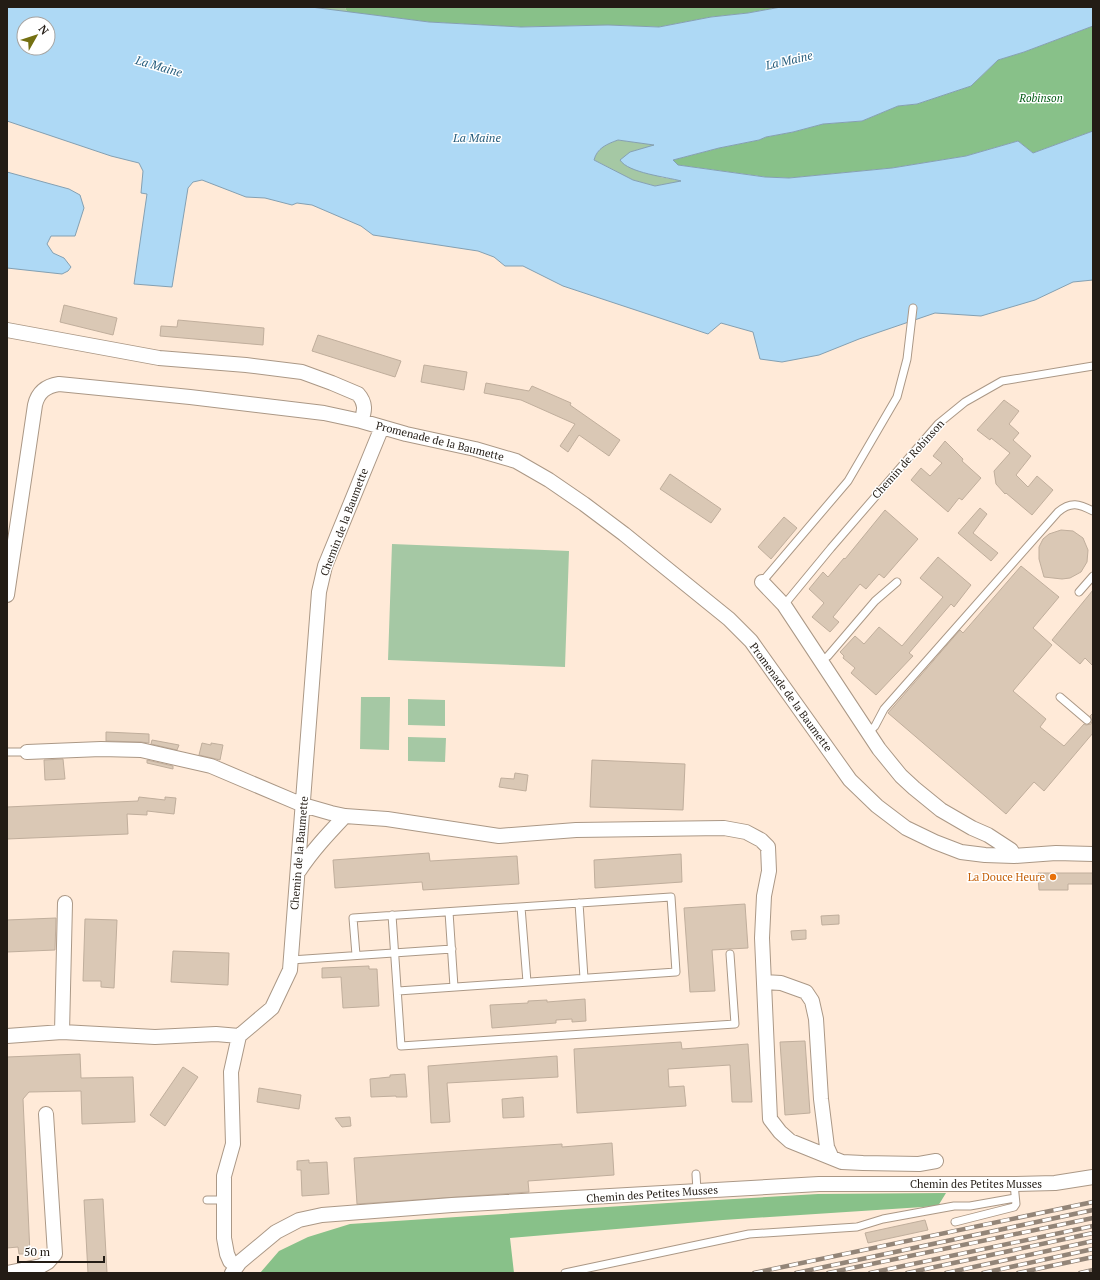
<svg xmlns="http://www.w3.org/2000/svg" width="1100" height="1280" font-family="'PT Serif',serif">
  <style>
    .green { fill: #a5c8a4 }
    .forest { fill: #88c189 }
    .water { fill: #aed9f5; stroke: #84a0b2; fill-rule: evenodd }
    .building { fill: #dac8b5; stroke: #c0ae9c }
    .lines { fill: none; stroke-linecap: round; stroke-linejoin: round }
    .lane-casing { stroke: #ab9886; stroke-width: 9 }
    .street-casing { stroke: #ab9886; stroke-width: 16 }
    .lane { stroke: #fff; stroke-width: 7 }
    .street { stroke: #fff; stroke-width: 14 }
    .rail-casing { stroke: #938578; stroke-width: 4.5 }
    .rail { stroke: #fff; stroke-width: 3; stroke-dasharray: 9; stroke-linecap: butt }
    .food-dot { fill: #e8710a; stroke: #fff; stroke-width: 1.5 }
    .labels { text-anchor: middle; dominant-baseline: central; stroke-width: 3; stroke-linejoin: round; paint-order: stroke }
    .park-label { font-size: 11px; font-style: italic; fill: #035b14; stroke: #fff }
    .street-label { font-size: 11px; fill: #231c15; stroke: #fff }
    .food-label { font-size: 11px; fill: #c56008; stroke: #fff; text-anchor: end }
    .water-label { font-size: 12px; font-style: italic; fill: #255c7c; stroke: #fff }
  </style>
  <rect width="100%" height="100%" fill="#ffead8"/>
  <!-- green -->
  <path class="green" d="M311,7H345L347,12Z
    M618,140L655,145L630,152L660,177L683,181L655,186L633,180L594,160C597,148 607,144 618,140Z
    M392,544L569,551L565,667L388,660Z
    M361,697H390L389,750L360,749Z
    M408,699L445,700V726L408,725Z
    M408,737L446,738L445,762L408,761Z"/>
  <!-- forest -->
  <path class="forest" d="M345,7H781L748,13L711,17L659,27L608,25L521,27L429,22L347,12Z
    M1093,26V131L1033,153L1018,141L966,156L892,168L789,178L765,177L678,165L673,160L719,148L759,140L766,137L793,132L823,124L862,121L898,106L917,104L971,86L998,60L1024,52Z
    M946,1193L938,1206L723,1220L510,1238L514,1273H260L279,1251L308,1237L350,1224L683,1202L818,1194Z"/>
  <!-- water -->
  <path class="water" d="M7,7H311L429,22L521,27L608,25L659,27L711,17L748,13L781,7H1093V26L1024,52L998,60L971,86L917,104L898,106L862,121L823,124L793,132L766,137L759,140L719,148L673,160L678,165L765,177L789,178L892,168L966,156L1018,141L1033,153L1093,131V280L1073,282L1035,300L981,316L935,313L859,339L819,355L782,362L760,359L753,332L721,323L708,334L563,286L523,266H505L494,257L478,251L373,235L361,226L312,205L297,203L292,205L265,198L246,197L202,180L193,182L188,188L172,287L134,284L147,194L141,193L143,171L139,163L111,156L7,121ZM24,24H48V48H24ZM618,140L654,145L630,152L620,160C628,173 667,177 681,181L655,186L633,180L594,160C597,148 607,144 618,140Z
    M7,172L69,189L80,195L84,208L75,236H51L47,244L53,253L64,258L71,267L68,271L62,274L7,268Z"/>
  <!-- building -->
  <path class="building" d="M64,305L117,318L113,335L60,322Z
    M178,320L264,328L263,345L160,336L161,326L177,327Z
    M318,335L401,361L395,377L312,351Z
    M424,365L467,372L464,390L421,382Z
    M486,383L529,391L532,386L571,403L570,405L620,440L609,456L579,435L568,452L560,446L575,424L521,400L484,393Z
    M1004,400L1019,411L1009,424L1019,433L1013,440L1031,456L1016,475L1028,487L1037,476L1053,490L1032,515L1006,493L1005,494L996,484L994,471L1010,453L991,438L990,440L977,430Z
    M945,441L963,459L962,461L981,478L962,500L959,498L948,512L911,480L921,468L930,476L942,463L933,456Z
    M670,474L721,509L711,523L660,489Z
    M980,508L987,514L973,533L998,553L991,561L958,533Z
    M885,510L918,539L884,578L879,574L866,589L860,584L833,617L839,622L830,632L812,617L824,603L809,589L823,572L828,577L844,558L845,559Z
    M784,517L797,528L771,559L758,547Z
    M1061,530L1073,531L1083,538L1088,550L1087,562L1081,572L1070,578L1062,579L1044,577L1039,559V547L1043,539L1049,534Z
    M938,557L971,585L954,607L951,604L909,653L913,656L876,695L851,673L855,668L843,658L844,656L840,652L855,636L864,644L879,627L902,646L943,597L920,578Z
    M1021,566L1059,597L1033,628L1052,645L1013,691L1046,719L1040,727L1064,746L1084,724L1086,725L1091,724L1092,721L1090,716L1093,713V733L1044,791L1034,782L1006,814L888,713L960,630L963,633Z
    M1093,590V666L1085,658L1080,664L1052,640Z
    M106,732L149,734V743L141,742L106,741Z
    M152,740L179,745L177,750L151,744Z
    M202,743L211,745V743L223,745L220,760L199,755Z
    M63,759L65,779L45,780L44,760Z
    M147,760L173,766V769L147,763Z
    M592,760L685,764L683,810L590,807Z
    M515,773L528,775L526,791L499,787L501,778L514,779Z
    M139,797L165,800V797L176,798L174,814L147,811V815L127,814L128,834L7,839V807L138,801Z
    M429,853L430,861L517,856L519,884L423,890L422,882L335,888L333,860Z
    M681,854L682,882L595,888L594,860Z
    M1038,873H1093V884H1068V890H1039Z
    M745,904L748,948L712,950L715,991L690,992L684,908Z
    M839,915V924L822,925L821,916Z
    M56,918L55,950L7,952V920Z
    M85,919L117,920L114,988L101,987V981H83Z
    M806,930V939L792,940L791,931Z
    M173,951L229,953L228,985L171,982Z
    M369,966V969H377L379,1006L343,1008L341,977L322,978V968Z
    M585,999L586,1021L572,1022V1019L556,1020V1023L492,1028L490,1005L528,1003V1001L547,1000V1002Z
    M805,1041L810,1113L785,1115L780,1042Z
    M681,1042L682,1049L748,1044L752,1102H732L730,1065L668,1069L669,1087L684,1086L686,1106L577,1113L574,1049Z
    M80,1054L81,1078L133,1077L135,1122L82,1124L81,1091L29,1092L23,1099L30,1254H19L18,1247L7,1248V1057Z
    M557,1056L558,1077L447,1083L450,1122L431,1123L428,1066Z
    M183,1067L198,1077L165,1126L150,1115Z
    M405,1074L407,1097H396V1096L371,1097L370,1079L390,1077V1075Z
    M259,1088L301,1095L299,1109L257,1102Z
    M523,1097L524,1117L503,1118L502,1099Z
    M350,1117L351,1126L342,1127L335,1118Z
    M612,1143L614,1175L528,1181L529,1192L357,1204L354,1158L562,1144V1147Z
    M309,1160V1163L327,1162L329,1194L302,1196L301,1170H297V1161Z
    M103,1199L107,1273H88L84,1200Z
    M925,1220L928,1230L868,1243L865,1233Z"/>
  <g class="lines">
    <defs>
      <path id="lane" d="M762,582L848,481L897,397L907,359L913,308
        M1079,592L1093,576
        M784,605L831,548L938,424L965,402L1002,381L1093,366
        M821,661L828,656L875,601L897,582
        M1060,697L1087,720
        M868,733L875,726L884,709L1058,512C1071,501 1079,504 1093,511
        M7,752H27
        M579,903L584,978
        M521,907L527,982
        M449,912L454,987
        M392,915L401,1046L735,1024L730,954
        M356,955L353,918L671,897L676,972L398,991
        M291,960L452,949
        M696,1174L697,1191
        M207,1200H224
        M955,1222L1014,1207L1016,1204L1014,1184
        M565,1273L749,1234L857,1227L883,1219L954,1206H970L1015,1198"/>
      <path id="street" d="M7,330L159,358L246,365L302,372L332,383L358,394C366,403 365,411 361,421
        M762,582L784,605L879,749L901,776L914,788L941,810L972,828L988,835L1011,850L1014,856
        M7,595L35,405C38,392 46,386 59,384L190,397L324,413L361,421L406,434L475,449L516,461L549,480L584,504L624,534L729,619L751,641L850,780L877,806L906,828L935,842L961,852L985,855L1014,856L1056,853L1093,854
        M27,752L101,749L141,750L211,766L303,805L331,813L345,816L387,819L499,836L576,830L724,828L746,832L761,840L768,847L769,871L764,896L762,938L770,1119L780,1132L790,1141L842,1162L863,1163L919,1164L936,1161
        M299,871C312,851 328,834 345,816
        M764,982L781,983L806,992L812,1001L816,1019L821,1099L827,1147L831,1156
        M62,1032L65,903
        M7,1036L62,1032L155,1037L216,1034L239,1036
        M236,1266L230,1261L227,1254L224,1238V1176L233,1144L231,1072L239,1036L272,1008L290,970L319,592L325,566L382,427
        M7,1273L41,1266L48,1262L55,1254L46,1114
        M232,1273L240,1262L276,1232L299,1220L322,1215L452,1205L819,1184H1014L1055,1183L1093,1177"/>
    </defs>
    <!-- lane casing -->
    <use href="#lane" class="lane-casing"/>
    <!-- street casing -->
    <use href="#street" class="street-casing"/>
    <!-- lane -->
    <use href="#lane" class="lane"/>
    <!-- street -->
    <use href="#street" class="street"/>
    <defs>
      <path id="rail" d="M754,1273L1093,1202
        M796,1273L1093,1210
        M828,1273L1093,1218
        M870,1273L1093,1226
        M907,1273L1093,1233
        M946,1273L1093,1241
        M983,1273L1093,1249
        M1018,1273L1093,1257
        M1080,1273L1093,1270"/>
    </defs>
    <!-- rail casing -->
    <use href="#rail" class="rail-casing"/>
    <!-- rail -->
    <use href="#rail" class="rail"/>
  </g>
  <!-- markers -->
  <circle class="food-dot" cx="1053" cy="877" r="4"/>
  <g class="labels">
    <!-- park labels -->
    <g class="park-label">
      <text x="1041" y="98">Robinson</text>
    </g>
    <!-- street labels -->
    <g class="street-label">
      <text transform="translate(440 441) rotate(14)">Promenade de la Baumette</text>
      <text transform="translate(908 459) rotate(-48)">Chemin de Robinson</text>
      <text transform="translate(344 522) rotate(-69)">Chemin de la Baumette</text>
      <text transform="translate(791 697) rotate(54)">Promenade de la Baumette</text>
      <text transform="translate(299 853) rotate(-85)">Chemin de la Baumette</text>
      <text x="976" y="1184">Chemin des Petites Musses</text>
      <text transform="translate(652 1194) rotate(-4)">Chemin des Petites Musses</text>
    </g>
    <!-- food labels -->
    <g class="food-label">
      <text x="1045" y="877">La Douce Heure</text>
    </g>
    <!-- water labels -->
    <g class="water-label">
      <text transform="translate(789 60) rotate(-13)">La Maine</text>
      <text transform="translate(159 66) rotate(16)">La Maine</text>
      <text x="477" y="137">La Maine</text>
    </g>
  </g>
  <!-- border -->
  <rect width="1100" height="1280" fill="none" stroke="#231c15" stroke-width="16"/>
  <!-- north arrow -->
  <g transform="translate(36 36) rotate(51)"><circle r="19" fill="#ffffff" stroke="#a7a4a1"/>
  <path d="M0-3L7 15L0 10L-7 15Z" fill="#747012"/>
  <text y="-6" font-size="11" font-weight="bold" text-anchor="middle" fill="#231c15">N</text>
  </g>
  <!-- scale -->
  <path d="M18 1256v6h86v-6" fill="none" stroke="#231c15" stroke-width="2"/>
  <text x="24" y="1256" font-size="12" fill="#231c15" stroke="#ffffff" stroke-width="3" paint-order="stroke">50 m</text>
</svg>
